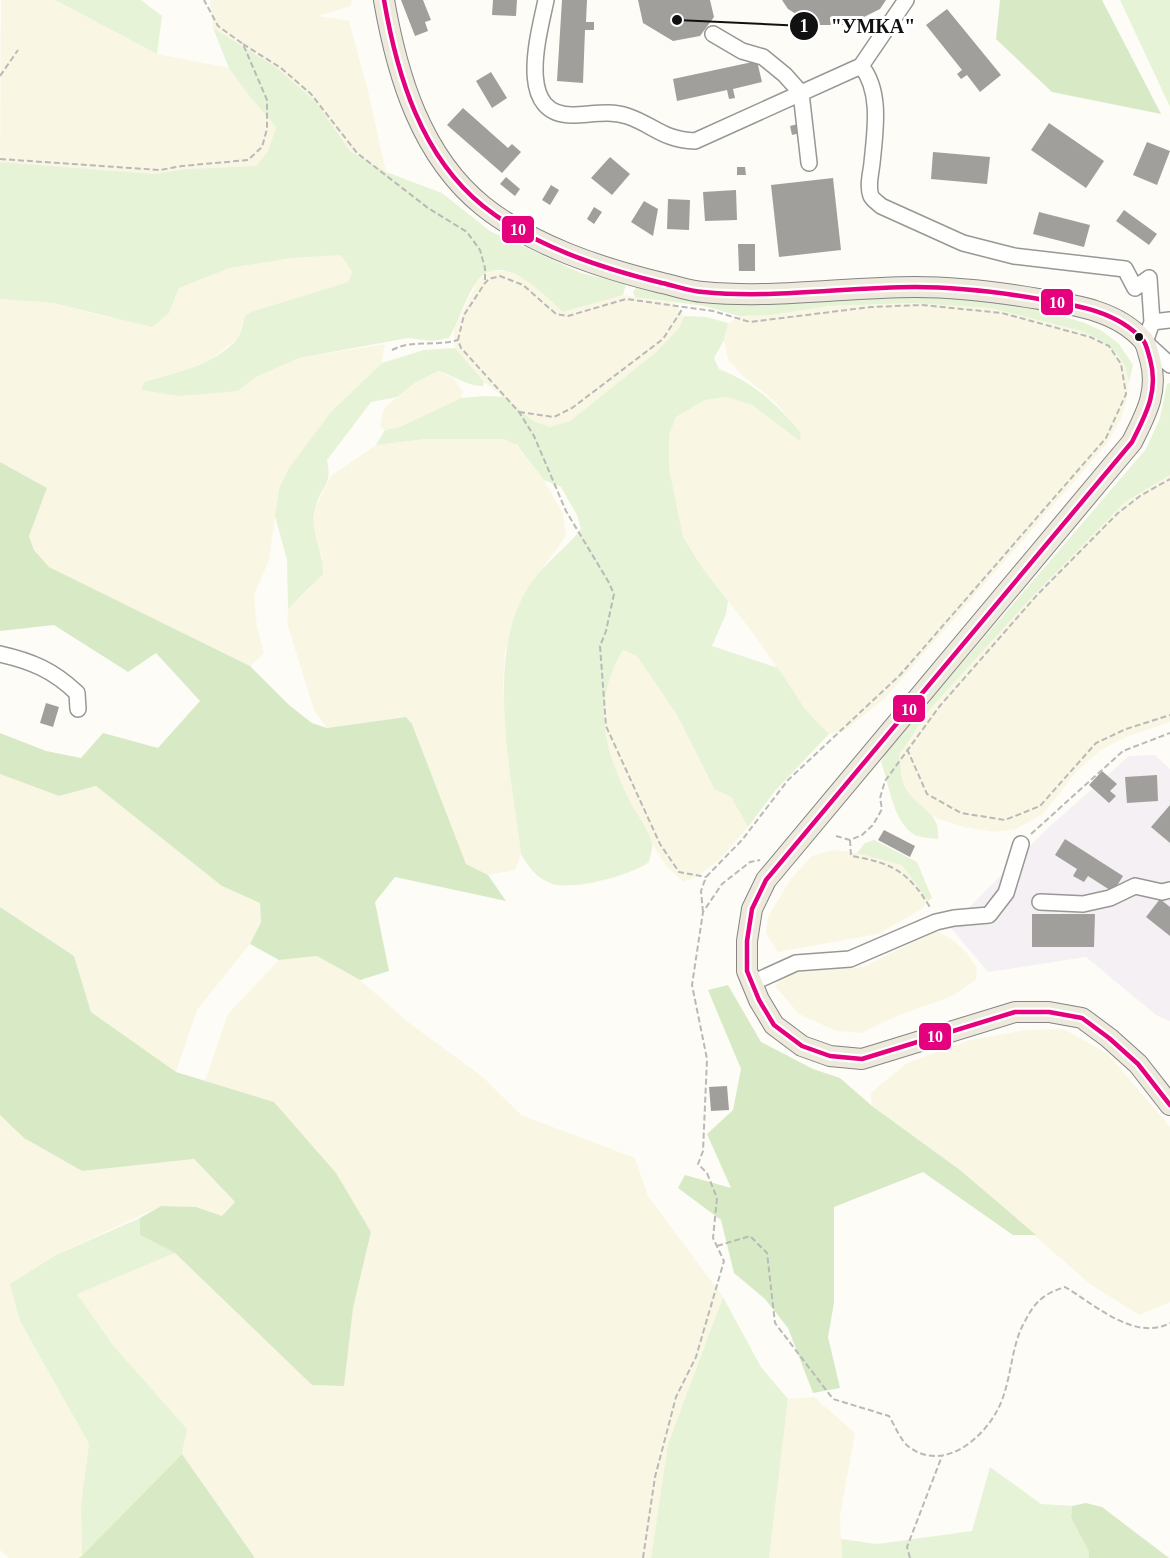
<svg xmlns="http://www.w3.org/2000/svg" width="1170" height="1558" font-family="Georgia,serif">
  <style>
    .industrial { fill: #f5f0f3 }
    .farmland { fill: #f9f7e4 }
    .green { fill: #e7f3d7 }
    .forest { fill: #d8eac5 }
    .building { fill: #a19f9c }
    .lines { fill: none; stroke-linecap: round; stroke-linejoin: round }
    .minor-casing { stroke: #979795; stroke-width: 18 }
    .major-casing { stroke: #858482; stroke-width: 22 }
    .path { stroke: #b9b9b8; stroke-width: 2; stroke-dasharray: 6 3; stroke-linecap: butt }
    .minor { stroke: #fffffe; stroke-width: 15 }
    .major { stroke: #ede9dc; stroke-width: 20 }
    .bus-1-casing { stroke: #fff; stroke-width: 9 }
    .bus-1 { stroke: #e5007d; stroke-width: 4.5 }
    .bus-dot { fill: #111; stroke: #fff; stroke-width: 2 }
    .leader { fill: none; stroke: #111; stroke-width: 2 }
    .callout-dot { fill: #111; stroke: #fff; stroke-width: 2 }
    .mark-label { font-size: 18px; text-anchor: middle; font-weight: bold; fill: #fff }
    .callout-label { font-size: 20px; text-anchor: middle; font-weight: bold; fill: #111; stroke: #fff; stroke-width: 6; stroke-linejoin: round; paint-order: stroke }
    .line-badge { stroke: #fff; stroke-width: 2 }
    .badge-label { font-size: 16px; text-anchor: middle; font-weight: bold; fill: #fff }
  </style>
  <rect width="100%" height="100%" fill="#fdfcf7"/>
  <!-- industrial -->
  <path class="industrial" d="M1155,755L1170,769V1021L1156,1015L1086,957L988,972L950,927L1048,828L1129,756Z"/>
  <!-- farmland -->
  <path class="farmland" d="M1,0H55L157,54L229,68L250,97L276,127L268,151L256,166L185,169L155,174L0,162Z
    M210,0H352L351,6L318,16L349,21L369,95L386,172L350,151L316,102L276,67L213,28Z
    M341,255L352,272L348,282L254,311L245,316L238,338L211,359L184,371L144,382L238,391L254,378L299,358L385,344L382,363L367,378L279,488L269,560L254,595L257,627L264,653L250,666L49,567L34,550L29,536L47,488L0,462V299L53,303L108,317L169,313L179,288L230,268L292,258Z
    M491,271H507L534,284L563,312L623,295L674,303L684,316L679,328L655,353L570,421L549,427L532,420L484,382L455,348L454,330L478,280Z
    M911,303L990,308L1081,331L1109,345L1117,354L1125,366L1129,382L1127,399L1121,419L1106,445L885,698L844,731L829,734L805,709L753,633L701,566L683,537L669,468V435L676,417L705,400L727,397L752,405L800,440L801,433L775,402L742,375L728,360L724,340L728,324L739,316L771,315L830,306Z
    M438,371L454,379L463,391L461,398L400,427L385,430L380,427L384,408L415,383Z
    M425,439H503L516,445L544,480L563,514L566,536L526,591L505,652L503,686L521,854L515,870L488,875L466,864L412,724L406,717L327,728L314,710L287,623L288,609L310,588L323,557L313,535L315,508L331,476L376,445Z
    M1170,475V722L1126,737L1102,749L1077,771L1043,814L1016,829L994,832L964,827L936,818L915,802L904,785L899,755L931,708L1031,598L1125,502Z
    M623,650L637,656L677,715L713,788L731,797L748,827L719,860L699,876L684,882L667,867L652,844L617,776L603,727L605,695L613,666Z
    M0,774L59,796L96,786L222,886L260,903L261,922L250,944L197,1010L176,1072L91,1012L74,956L0,907Z
    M833,850L866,854L902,865L928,901L922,909L878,934L778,952L766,934L768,917L790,880L812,856Z
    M936,931L950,938L967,953L977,968L976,980L952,996L897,1016L861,1033L836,1031L799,1014L775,986L781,978L797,973L863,967Z
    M317,956L360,980L408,1022L484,1078L521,1115L635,1158L648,1196L723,1297L668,1444L651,1558H255L182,1454L187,1429L112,1344L76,1294L175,1253L235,1308H353L371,1232L274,1102L205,1081L228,1014L279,960Z
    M1064,1029L1108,1054L1170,1127V1302L1139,1315L1090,1284L960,1170L872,1106L871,1093L907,1063L970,1040L1025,1030Z
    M0,1115L24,1138L82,1171L193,1159L235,1202L222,1216L196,1207L161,1206L56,1255L11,1284L20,1321L89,1444L81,1504L82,1557L78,1558H9L0,1550Z
    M814,1397L855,1433L840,1516L842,1558H769L788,1399Z"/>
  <!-- green -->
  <path class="green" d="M55,0H141L162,16L157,54Z
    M1120,0H1170V107Z
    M213,28L276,67L316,102L350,151L386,172L442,193L490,231L581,273L626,284L623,295L563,312C544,295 503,250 478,280C466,295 459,322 449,338L432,341L408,338L299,358L254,378L238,391L179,396L141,390L144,382C175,373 215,365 237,339C241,334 243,323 245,316L254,311L348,282L352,272L341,255L292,258L230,268L179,288L169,313L152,327L53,303L0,299V162L155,174L185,169L256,166L268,151L276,127L250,97L229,68Z
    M637,286L903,293L1015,302L1085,323L1102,331L1119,344L1133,365L1129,382L1125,366L1117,354L1102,341L1081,331L990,308L911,303L830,306L771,315L739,316L704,306L635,297L633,292Z
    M684,316L706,317L728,323L724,340L714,358L719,369C755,384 776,403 801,433L800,441L752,405L727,397L705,400L676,417L669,435V468L683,537L701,566L728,601L726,614L712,646L778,668L805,709L829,734L775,791L748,827L731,797L714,789L677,715L637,656L623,650C591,702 604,751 631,803C637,815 650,831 652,844C653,849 650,857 649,862C633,875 569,892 550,883C535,877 529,867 521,854C512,776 485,661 526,591C540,566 564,551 581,529L577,515L561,487L544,480L517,445L503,439H425L376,445L385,430L400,427L461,398L486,396L504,397L532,420L549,427L570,421L655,353L679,328Z
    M455,348L484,382L483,386C469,387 453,375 438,371L415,383L397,397L371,402L327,460C333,488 320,486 315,509C309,533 324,551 323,574L288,609L287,560L275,516L279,489L289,468L331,412L382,363L424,350Z
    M1170,383V475L1125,502L1031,598L931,708L899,755C901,764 901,778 905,787C917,810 941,810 938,839C932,838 921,838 915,835C893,823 889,783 881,762L885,753L1146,449L1160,418L1167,384Z
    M874,840L917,862L932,898L928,901L902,865L857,853L865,843Z
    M140,1218V1235L175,1253L77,1294L112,1344L187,1429L182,1454L82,1557L81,1504L89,1444L20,1321L10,1284L56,1255Z
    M723,1297L761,1367L788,1399L769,1558H651L668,1444Z
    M990,1467L1041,1504L1072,1506L1071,1518L1089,1552V1558H842L841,1539L877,1544L972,1531Z"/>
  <!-- forest -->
  <path class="forest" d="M1000,0H1102L1161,114L1052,92L996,39Z
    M0,462L47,488L29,536L34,550L49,567L250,666L289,705L312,723L327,728L406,717L412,724L466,864L488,875L506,901L395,877L375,902L389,971L360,980L317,956L279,960L250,944L261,922L260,903L222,886L96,786L59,796L0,774V733L46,751L81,758L103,733L158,748L200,701L156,653L128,672L54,625L0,631Z
    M0,907L74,956L91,1012L176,1072L274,1102L336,1173L371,1232L353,1308L344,1386L312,1385L175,1253L140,1235V1218L161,1206L196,1207L222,1216L235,1202L194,1159L82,1171L24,1138L0,1115Z
    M728,985L761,1042L813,1069L840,1078L872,1106L960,1170L1036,1235H1013L923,1172L834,1207V1303L828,1337L840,1388L813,1393L788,1328L765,1299L734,1273L721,1220L678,1188L685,1175L731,1188L707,1134L733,1110L741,1069L708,990Z
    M182,1454L255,1558H78L82,1556Z
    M1086,1503L1102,1507L1169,1558H1089V1552L1071,1518L1072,1506Z"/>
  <!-- building -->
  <path class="building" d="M401,0H423L431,20L425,22L428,31L415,36Z
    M493,0H517L516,16L492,15Z
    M562,0H587L586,22H594V30H585L583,83L557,81Z
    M638,0H710L714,17L700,36L673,41L643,23Z
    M782,0H886L880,9L848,25H814L788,9Z
    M947,9L1001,75L980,92L967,75L961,79L957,74L962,70L926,25Z
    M757,61L762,82L733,89L735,98L729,99L727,90L677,101L673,79Z
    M491,72L507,98L492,108L476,81Z
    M463,108L508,148L512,144L521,152L502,173L447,125Z
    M1049,123L1104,161L1086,188L1031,150Z
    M798,124L800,133L792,135L790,126Z
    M1147,142L1170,151L1157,185L1133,175Z
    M933,152L990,157L987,184L931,179Z
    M610,157L630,174L612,195L591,178Z
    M737,167H745L746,175H737Z
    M506,177L520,189L515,196L500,184Z
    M833,178L841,250L779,257L771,185Z
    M551,185L559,190L550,205L542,200Z
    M736,190L737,220L705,221L703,192Z
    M668,199L690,200L689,230L667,229Z
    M644,201L658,209L653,236L631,222Z
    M594,207L602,212L594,224L587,219Z
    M1124,210L1157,234L1149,245L1116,221Z
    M1039,212L1090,225L1084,247L1033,234Z
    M738,244H755V271H739Z
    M46,703L59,707L53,727L40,723Z
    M1102,771L1117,784L1110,791L1116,796L1109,803L1089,785Z
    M1157,775L1158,801L1127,803L1125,777Z
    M1170,805V843L1151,827Z
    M884,830L915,846L910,857L878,840Z
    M1065,839L1123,876L1113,892L1088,876L1084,882L1073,876L1077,869L1055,855Z
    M1160,899L1170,907V936L1146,917Z
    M1032,914H1095L1094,947H1032Z
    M727,1086L729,1110L711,1111L709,1087Z"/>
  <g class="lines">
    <defs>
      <path id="minor" d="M546,0C539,34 515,115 572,115C590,115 609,110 627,116C654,125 663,140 695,141L861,66L906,0
        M713,34L742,51L763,57L785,75L801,93L809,163
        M861,66C882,91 875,132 872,163C871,173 867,186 871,196C873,200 878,203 881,206L963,243L1014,256L1125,269L1135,288L1149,278L1152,322L1145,342L1170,365
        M1152,322L1170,320
        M0,654C31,661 53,670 77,693L78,709
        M1040,902L1083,904L1110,898L1135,886L1162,892L1170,890
        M752,983L796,963L850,959L936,922L954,918L989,915L1006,893L1021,844"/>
      <path id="major" d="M384,0C397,75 421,156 483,206C533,246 601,268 662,283C676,286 689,291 703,292C774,299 845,287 915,287C957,287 998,292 1039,299C1076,305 1117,311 1143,340C1147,345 1148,353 1150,359C1159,391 1146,414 1132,442L766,880L752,909L747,941V971L759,1000L774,1025L802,1046L830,1056L862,1059L1015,1012H1049L1082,1018L1109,1038L1138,1064L1170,1105"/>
    </defs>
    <!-- minor casing -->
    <use href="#minor" class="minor-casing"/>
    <!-- major casing -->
    <use href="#major" class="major-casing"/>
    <!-- path -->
    <path class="path" d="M243,44L281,68L311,94L357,153L428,208L467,232L480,250L485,268V283
      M0,76L18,50
      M0,159L160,170L182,166L248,160L262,147L267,129V100L243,44L218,26L204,0
      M392,350C413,339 434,347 458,340
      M519,412L554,417L572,408L663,339L683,308
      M907,749L927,794L961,813L1005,820L1040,806L1096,743L1126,729L1170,715
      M1031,834L1123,751L1170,733
      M836,836L850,840L862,835L873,825L882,809L880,798L885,781L939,707L1037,595L1118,513L1140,496L1170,479
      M850,840L851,856C893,863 909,872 931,909
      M703,912L701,891L706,877L742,840L788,780L900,675L1106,438L1126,394L1121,364L1109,346L1090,337L1002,313L922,305L871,307L750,322L713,311L626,299L568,316L556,314L523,285L500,276L489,279L485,283L464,315L458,340L461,348L519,412L534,436L566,511L608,581L614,594L606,631L600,646L606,726L660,844L679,872L706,877
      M717,1246L750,1236L767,1253L775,1323L833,1399L889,1416C895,1426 901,1441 909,1447C943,1472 982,1440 998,1409C1012,1382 1010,1347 1025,1321C1036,1300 1044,1294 1065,1287C1094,1304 1135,1342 1170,1323
      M643,1558L655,1477L676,1397L696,1357L724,1261L713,1238L717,1198L707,1173L698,1164L703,1151L707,1059L692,985L703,912L722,884L750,862L760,860
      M910,1558L907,1547L942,1456"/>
    <!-- minor -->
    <use href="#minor" class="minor"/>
    <!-- major -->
    <use href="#major" class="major"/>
    <defs>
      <path id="bus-1" d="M384,0C397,75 421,156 483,206C533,246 601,268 662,283C676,286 689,291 703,292C774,299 845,287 915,287C957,287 998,292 1039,299C1076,305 1117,311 1143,340C1147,345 1148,353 1150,359C1159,391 1146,414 1132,442L766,880L752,909L747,941V971L759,1000L774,1025L802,1046L830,1056L862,1059L1015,1012H1049L1082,1018L1109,1038L1138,1064L1170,1105"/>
    </defs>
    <!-- bus-1 casing -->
    <use href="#bus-1" class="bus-1-casing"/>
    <!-- bus-1 -->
    <use href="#bus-1" class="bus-1"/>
  </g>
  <!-- markers -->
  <circle class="bus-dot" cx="1139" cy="337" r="5"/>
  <!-- callouts -->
  <path class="leader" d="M677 20L804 26"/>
  <g class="callout-dot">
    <circle cx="677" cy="20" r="6"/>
    <circle cx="804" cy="26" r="15"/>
  </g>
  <g class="mark-label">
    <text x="804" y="32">1</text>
  </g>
  <g class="callout-label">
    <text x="873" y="33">"УМКА"</text>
  </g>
  <g class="line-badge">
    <rect x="501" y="215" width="34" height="29" rx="6" fill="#e5007d"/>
    <rect x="1040" y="288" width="34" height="28" rx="6" fill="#e5007d"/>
    <rect x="892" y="694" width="34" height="29" rx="6" fill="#e5007d"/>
    <rect x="918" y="1022" width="34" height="29" rx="6" fill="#e5007d"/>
  </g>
  <g class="badge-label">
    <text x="518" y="235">10</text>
    <text x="1057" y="308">10</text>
    <text x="909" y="715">10</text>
    <text x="935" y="1042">10</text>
  </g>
</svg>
